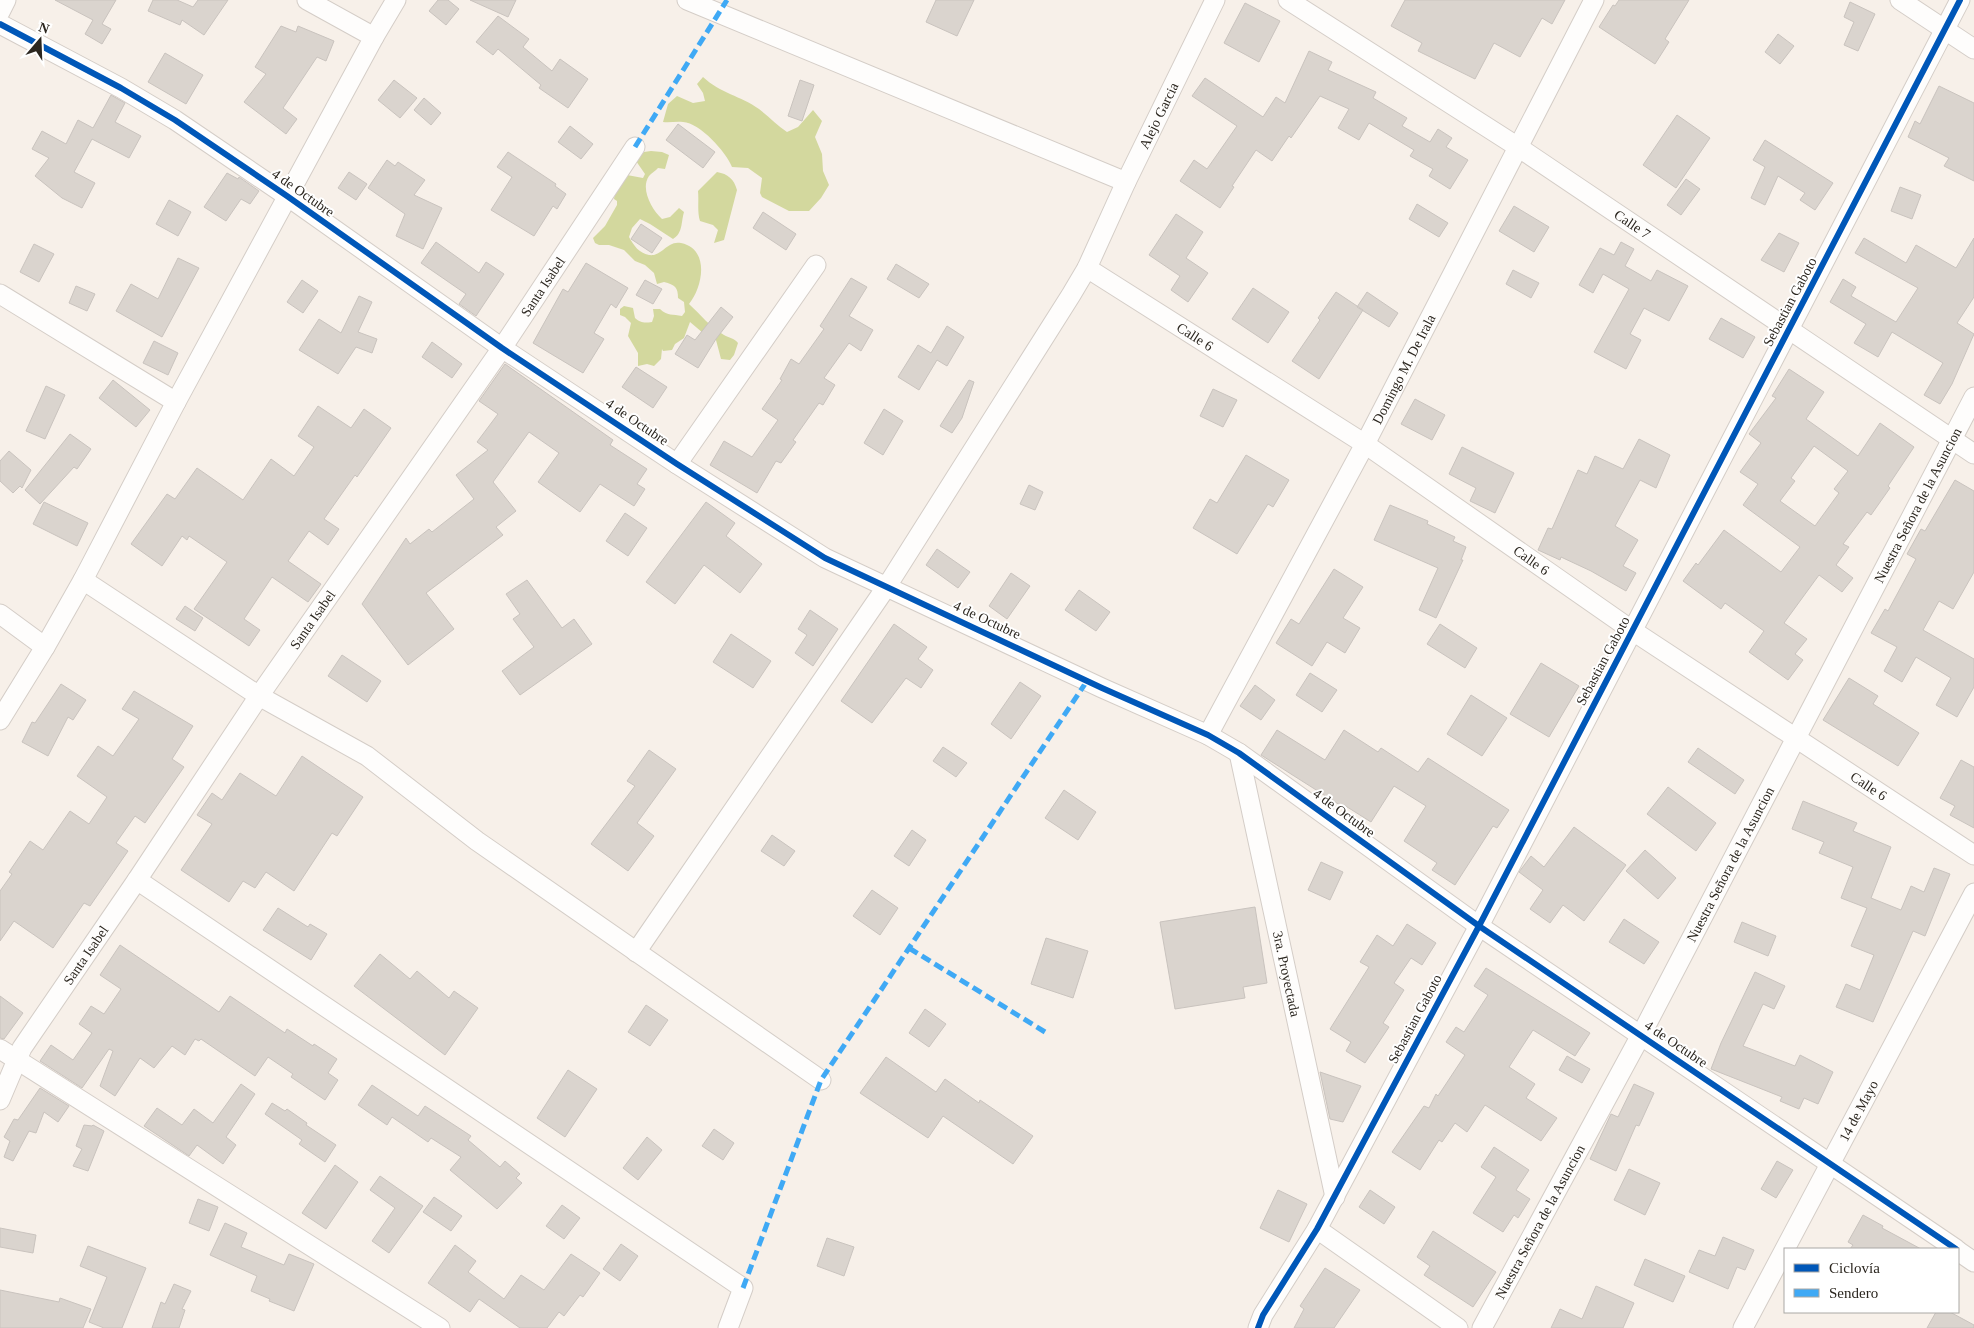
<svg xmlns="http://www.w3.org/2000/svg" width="1974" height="1328" font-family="'Times New Roman',serif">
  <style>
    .forest { fill: #d3d89e }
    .building { fill: #dad4ce; stroke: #c9c3be; fill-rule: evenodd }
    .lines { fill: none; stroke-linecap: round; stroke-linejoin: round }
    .minor-casing { stroke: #d4cdc7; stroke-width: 21 }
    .minor { stroke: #fefdfc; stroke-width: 19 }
    .quiet { stroke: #3fa9f5; stroke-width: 5; stroke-dasharray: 10 5; stroke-linecap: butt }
    .cycleway-casing { stroke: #fff; stroke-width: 9 }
    .cycleway { stroke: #0057b8; stroke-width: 6 }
    .labels { text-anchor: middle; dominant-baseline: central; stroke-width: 4; stroke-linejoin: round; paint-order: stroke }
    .street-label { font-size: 14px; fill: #2b261f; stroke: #fff }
  </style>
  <rect width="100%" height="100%" fill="#f7f0e9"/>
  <!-- forest -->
  <path class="forest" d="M703,77C720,93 741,96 759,109C768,116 777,125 787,132L798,127L813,110L822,121L815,137L822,154L823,171L829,185L821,198L809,211H789L762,197L760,193L762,178L748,168L732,167C726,152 700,123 683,122C676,121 670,123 663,122L668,104L677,96L693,103L705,101L703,93L697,84Z
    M651,151L662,152L669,155L665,169L658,168C656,171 651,173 649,176C640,189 652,210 662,219L670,217L679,208L684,212C681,222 683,233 673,239L650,224L640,219L632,228L629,237C634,246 639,253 649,255C662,257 667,240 681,243C710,249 703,287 689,304C701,315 710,327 724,335C729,338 734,338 738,343L734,355L730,360L721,359L716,340L711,335L703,333L690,322L684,338L675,344L672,350L663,351L662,349L661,359L654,366L647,364L638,366V353L628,336L631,323L625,317L620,315V309L624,306L633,308L635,318C641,323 644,323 652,322L654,316L653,309H660C667,316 673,314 682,316L685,312L684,302L678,298C678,287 675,285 664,282L657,284L654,273L645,265L635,261L624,250L609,245H599L595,243L593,238L605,226L617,205V201L614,199L616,185L627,175L643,178L645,174L636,161L644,152Z
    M717,172C728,174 734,179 737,190L724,240L714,243L718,230L713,225L700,221C697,212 699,201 698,191Z"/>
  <!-- building -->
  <path class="building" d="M55,0H116L102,24L111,29L102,44L85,34L93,20Z
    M153,0H177L193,7L198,0H228L204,35L182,20L180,25L148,11Z
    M438,0H448L459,9L446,25L429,11Z
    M470,0H516L508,17Z
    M936,0H974L957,36L926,22Z
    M1405,0H1565L1552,24L1542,18L1520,57L1494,43L1475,79L1418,51L1422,43L1391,26Z
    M1619,0H1689L1665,39L1669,42L1655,64L1599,27L1613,5L1615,6Z
    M1850,2L1875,14L1858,51L1844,45L1854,22L1844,17Z
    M1245,3L1280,21L1259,62L1224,43Z
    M498,16L529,39L523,47L552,71L560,59L588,79L568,108L539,88L541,85L498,49L493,55L476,42Z
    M281,26L296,32L298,26L334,41L326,61L317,57L283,108L297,119L286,134L244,102L266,74L255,67Z
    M1778,34L1794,46L1780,64L1765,52Z
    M1309,51L1332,62L1328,70L1376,92L1373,98L1407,118L1402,126L1430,142L1438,129L1452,138L1446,147L1468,160L1450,189L1429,176L1433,169L1410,156L1414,150L1369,123L1359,140L1338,128L1349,109L1320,96L1291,138L1289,136L1272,161L1256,150L1232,186L1234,187L1220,208L1180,181L1194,160L1207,169L1237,126L1192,96L1205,78L1263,117L1276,97L1285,103Z
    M165,53L203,75L186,104L148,82Z
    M394,80L417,98L400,118L378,100Z
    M800,80L814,85L802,121L788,116Z
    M1939,86L1974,103V181L1944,166L1949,158L1908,137L1915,121L1920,124Z
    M111,95L125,103L115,122L141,136L129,158L92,139L74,172L95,183L82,208L62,198L35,176L49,158L32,149L42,131L66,144L78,120L93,128Z
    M424,98L441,113L431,125L414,110Z
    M1677,115L1710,138L1676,188L1643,165Z
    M678,124L715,152L703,168L666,140Z
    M570,126L593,144L581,159L558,142Z
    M1765,140L1833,183L1815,210L1800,200L1805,193L1778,176L1765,205L1751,198L1765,167L1753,160Z
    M508,152L556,184L555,186L566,194L557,209L553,206L534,236L491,210L512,177L497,167Z
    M387,160L395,166L398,162L425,180L414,195L442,208L423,249L396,236L405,214L368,188Z
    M349,172L367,184L356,200L338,188Z
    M227,173L238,179L239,177L259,191L250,204L241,199L226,221L204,207Z
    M1686,179L1700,189L1681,215L1667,205Z
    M1900,187L1921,195L1912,219L1891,211Z
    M169,200L191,212L178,236L156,224Z
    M1417,204L1448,223L1439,237L1409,219Z
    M1514,206L1549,227L1534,252L1499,231Z
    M763,212L796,234L786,250L753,228Z
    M1176,214L1203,232L1186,258L1208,273L1188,302L1171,290L1180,276L1149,255Z
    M641,224L662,238L652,253L631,239Z
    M1779,233L1799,243L1784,272L1761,260Z
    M1864,238L1906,263L1916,245L1956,268L1974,238V297L1957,323L1974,334L1952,384L1940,404L1924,395L1943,363L1892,332L1878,357L1854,343L1866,324L1830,302L1843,279L1856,287L1851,296L1896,322L1918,288L1855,253Z
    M436,242L479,273L486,262L504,274L476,316L459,304L466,294L421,263Z
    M1621,242L1634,249L1625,266L1651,281L1657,270L1688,286L1669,321L1644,308L1630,334L1641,340L1626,369L1594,352L1629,289L1603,274L1593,293L1579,285L1600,248L1614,255Z
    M34,244L54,254L39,282L20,272Z
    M178,258L199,268L162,337L116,311L131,284L158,299Z
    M586,263L628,288L616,308L611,304L594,333L604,339L583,373L533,343L563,289L568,292Z
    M896,264L929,284L919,298L887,279Z
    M1513,270L1539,283L1531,298L1506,284Z
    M851,278L867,287L849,316L873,330L861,351L849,343L824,378L835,385L823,405L819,403L793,440L796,442L781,463L776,461L757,493L710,465L724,441L752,457L778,420L762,409L782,380L780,379L791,359L799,364L824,329L820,326Z
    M302,280L318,291L303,313L287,302Z
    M645,280L662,289L653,304L636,295Z
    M76,286L95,294L87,311L69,303Z
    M1253,288L1289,312L1268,343L1232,319Z
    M1336,292L1363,310L1319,379L1292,361L1320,320L1318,318Z
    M1367,292L1398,313L1389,327L1357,307Z
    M359,296L372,302L358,332L377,339L372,353L356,347L338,374L299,350L319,319L341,333Z
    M721,307L733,317L716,339L698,368L675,354L687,335L695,340Z
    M1721,318L1755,337L1743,358L1709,339Z
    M947,326L964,337L947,366L937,360L919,390L898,377L918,345L931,353Z
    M154,341L178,353L168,375L143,363Z
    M432,342L462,364L452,378L422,357Z
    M505,364L613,440L610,445L647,469L637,484L645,489L634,506L600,484L580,512L538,482L559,453L529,432L493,482L516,511L496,527L503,535L426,593L454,629L408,665L362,604L406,538L410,544L429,529L432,532L474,499L456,475L488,450L477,442L498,414L479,401Z
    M636,367L667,387L653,408L622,387Z
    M1789,369L1824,392L1806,419L1858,456L1880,423L1914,447L1888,486L1890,488L1871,515L1867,512L1843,544L1849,547L1836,565L1853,578L1842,592L1819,575L1784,623L1807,639L1795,654L1803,660L1788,680L1749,652L1764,631L1725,603L1721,609L1683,581L1696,563L1698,565L1724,530L1781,572L1800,547L1743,505L1758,484L1740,472L1761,443L1749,434L1776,398L1772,396ZM1814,446L1848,471L1834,489L1839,493L1815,526L1780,501L1795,481L1791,478Z
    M113,380L150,410L136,427L99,398Z
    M969,380L974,382L962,418L952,433L940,426Z
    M46,386L65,395L45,439L26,431Z
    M1213,389L1237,400L1223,427L1200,416Z
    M1415,399L1445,415L1432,440L1401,424Z
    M318,406L351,428L364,409L391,428L357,477L355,475L324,519L339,529L328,545L309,531L288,561L321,584L308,602L272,577L244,619L260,630L249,646L194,609L227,562L189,536L187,540L182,536L162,566L131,544L167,494L175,499L197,468L243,500L271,459L294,476L314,447L298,436Z
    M884,409L903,421L883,455L864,443Z
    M70,434L91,449L77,469L74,467L40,504L25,490Z
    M1639,439L1670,455L1656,488L1640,480L1615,526L1638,540L1623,566L1636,573L1626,591L1591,571L1561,557L1560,560L1538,550L1548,528L1552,529L1578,470L1587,474L1595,456L1623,469Z
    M1462,447L1514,473L1495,513L1470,501L1476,488L1449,474Z
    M9,451L31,470L22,488L20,486L13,493L0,481V461Z
    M1246,455L1289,480L1273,507L1268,504L1237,554L1193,528L1210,499L1217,503Z
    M1955,480L1974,491V572L1953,609L1939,601L1923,630L1974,659V687L1957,717L1936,705L1951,678L1916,657L1902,682L1884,671L1897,647L1871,633L1885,609L1888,611L1916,559L1907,554L1921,529L1925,531Z
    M1029,485L1043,492L1035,510L1020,504Z
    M44,502L88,523L77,546L33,524Z
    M706,502L735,523L726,536L762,564L740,593L704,565L675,604L646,582Z
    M1390,505L1428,521L1427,524L1455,537L1453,541L1466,547L1461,560H1463L1436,618L1419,610L1438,568L1374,540Z
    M625,513L647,528L628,556L606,541Z
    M937,549L970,572L958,588L926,565Z
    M1334,569L1363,587L1343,618L1360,628L1345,653L1327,642L1312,666L1276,643L1291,619L1299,624Z
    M1011,573L1030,586L1007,619L989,606Z
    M527,580L562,628L574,619L592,644L520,695L502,671L534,647L513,619L520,614L506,594Z
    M1079,590L1110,612L1096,631L1065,610Z
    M185,606L203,618L195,631L176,619Z
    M810,610L838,629L813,666L795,653L807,635L798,629Z
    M894,624L927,647L918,659L933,670L921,688L906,678L872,723L841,701Z
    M1440,624L1477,648L1465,668L1427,644Z
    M731,634L771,661L753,688L713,662Z
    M342,655L381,681L367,702L328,676Z
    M1541,663L1579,686L1549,737L1510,714Z
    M1310,673L1337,690L1322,712L1296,695Z
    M1849,678L1878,696L1873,704L1919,733L1898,766L1823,720Z
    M1020,682L1041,696L1011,739L991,724Z
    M61,684L86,700L73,720L68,717L48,756L22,742L32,722L35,723Z
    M1255,685L1275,700L1261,720L1240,706Z
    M134,691L193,726L172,759L184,767L145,823L135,816L116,843L128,851L90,906L84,903L53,948L14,921L0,941V891L12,874L9,872L30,841L43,850L70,811L89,824L107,797L77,776L98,746L113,756L139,719L122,709Z
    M1471,695L1507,718L1482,756L1447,734Z
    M1277,730L1325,760L1344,730L1378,752L1381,748L1418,772L1428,758L1509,810L1497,828L1493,826L1455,885L1432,870L1437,863L1404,841L1426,806L1394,786L1371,822L1344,805L1343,807L1261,755Z
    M943,747L967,763L956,777L933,761Z
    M1698,748L1744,780L1735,794L1688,762Z
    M649,750L676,769L637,823L654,836L628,871L591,844L635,786L627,781Z
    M302,756L363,797L337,836L332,833L294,891L266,872L255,888L243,881L229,902L181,870L212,824L197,815L212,793L222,800L240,773L276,796Z
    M1961,760L1974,767V828L1950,815L1955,806L1940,798Z
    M1668,787L1716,823L1696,851L1647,814Z
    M1064,790L1096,812L1078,840L1045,818Z
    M1803,801L1857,823L1853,831L1891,847L1871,898L1901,910L1911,886L1924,892L1934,868L1950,874L1925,936L1913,931L1873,1022L1836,1007L1846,984L1860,990L1874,955L1851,946L1867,908L1841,898L1853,867L1819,853L1824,842L1792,829Z
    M1574,827L1626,865L1584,921L1563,905L1550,923L1530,909L1543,890L1519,872L1531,856L1544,867Z
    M912,830L926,840L909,866L894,856Z
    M772,835L795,851L784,866L761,851Z
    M1645,850L1676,878L1658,899L1626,871Z
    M1321,862L1343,872L1330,900L1308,890Z
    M872,890L898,908L880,935L853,916Z
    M1255,907L1267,983L1243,987L1245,998L1175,1009L1160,922Z
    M278,908L308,927L310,924L327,934L311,960L263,930Z
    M1624,919L1659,942L1644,964L1609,942Z
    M1742,922L1776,936L1768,956L1734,942Z
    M1407,924L1436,943L1422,965L1411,958L1394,983L1404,990L1383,1023L1389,1027L1365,1063L1346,1051L1351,1042L1330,1029L1369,967L1360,962L1377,935L1393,946Z
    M1046,938L1088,951L1073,998L1031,984Z
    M120,945L219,1012L230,996L285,1033L287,1029L313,1046L314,1044L337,1059L328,1073L338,1080L325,1100L291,1077L293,1074L268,1057L255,1076L201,1039L199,1041L195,1039L185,1055L172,1046L154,1068L140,1058L115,1096L100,1086L113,1051L109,1049L82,1088L40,1061L51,1045L73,1060L92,1033L79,1024L91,1006L104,1014L121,989L100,975Z
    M380,954L410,979L417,971L449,998L454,991L478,1008L445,1055L354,986Z
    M1486,968L1590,1033L1575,1056L1533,1030L1509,1067L1535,1084L1526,1098L1557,1118L1541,1141L1485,1105L1467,1132L1455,1123L1442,1142L1439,1140L1420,1170L1392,1152L1424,1106L1429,1108L1436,1094L1438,1096L1465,1055L1446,1042L1456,1027L1464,1032L1488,995L1474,986Z
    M1755,972L1785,986L1774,1009L1763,1004L1743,1046L1795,1066L1800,1055L1833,1072L1818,1104L1804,1098L1799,1109L1780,1101L1782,1097L1711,1069L1721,1043Z
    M0,996L23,1013L4,1039L0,1038Z
    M646,1005L668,1020L650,1046L628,1032Z
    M925,1009L946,1024L929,1047L909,1033Z
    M1567,1056L1590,1069L1582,1083L1559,1070Z
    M886,1057L936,1092L945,1079L979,1103L980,1100L1033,1136L1013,1164L943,1116L928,1138L860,1093Z
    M568,1070L597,1089L565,1137L537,1118Z
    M1320,1072L1361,1086L1343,1122L1330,1119Z
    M241,1084L255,1094L226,1137L236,1145L223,1164L197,1145L189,1156L144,1126L157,1108L182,1125L194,1109L213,1123Z
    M1634,1084L1654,1093L1639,1126L1636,1125L1616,1171L1590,1159L1611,1114L1618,1117Z
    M372,1085L418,1116L425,1106L471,1136L468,1140L500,1167L505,1161L520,1174L516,1178L522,1183L497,1209L450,1170L461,1157L431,1138L428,1142L392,1117L387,1125L358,1105Z
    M40,1088L69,1106L58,1122L44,1112L36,1133L29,1131L13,1161L4,1157L10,1141L4,1137L14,1119L18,1120Z
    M272,1103L285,1111L287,1109L307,1123L306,1125L336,1145L325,1162L299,1144L302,1140L265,1114Z
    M84,1125L92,1126L93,1125L104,1131L88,1171L73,1166L82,1149L76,1146Z
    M714,1129L734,1143L723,1160L702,1146Z
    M647,1137L662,1150L638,1180L623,1168Z
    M1494,1147L1529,1170L1516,1190L1530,1199L1518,1218L1514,1215L1503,1232L1473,1213L1496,1177L1481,1167Z
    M1777,1161L1793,1170L1776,1198L1761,1189Z
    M335,1165L358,1182L326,1229L302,1213Z
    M1629,1169L1660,1183L1645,1215L1614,1200Z
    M380,1176L423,1206L389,1253L372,1241L395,1208L370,1190Z
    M1278,1190L1307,1204L1289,1242L1260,1228Z
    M1370,1190L1395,1207L1384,1224L1359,1207Z
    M434,1197L462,1216L451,1231L423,1212Z
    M198,1199L218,1207L209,1231L189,1223Z
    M562,1205L580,1218L564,1239L546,1226Z
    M1863,1215L1883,1226L1882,1228L1921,1249H1850L1853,1245L1848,1242Z
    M225,1223L247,1233L241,1247L284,1265L289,1254L314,1264L294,1311L269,1301L270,1299L251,1291L257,1276L210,1255Z
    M0,1228L36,1235L33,1253L0,1247Z
    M1433,1231L1496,1272L1473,1307L1424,1275L1430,1266L1417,1257Z
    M1723,1237L1754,1250L1745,1270L1737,1267L1728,1289L1689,1272L1699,1250L1715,1256Z
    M827,1238L854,1247L844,1276L817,1266Z
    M621,1244L638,1256L620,1281L603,1269Z
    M455,1245L476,1261L468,1272L504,1299L521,1275L544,1290L571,1254L600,1273L583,1297L580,1295L564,1316L559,1312L547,1328H520L479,1299L470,1312L428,1283Z
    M88,1246L146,1268L122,1328H104L89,1322L107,1277L80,1266Z
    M1645,1259L1685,1276L1673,1302L1634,1285Z
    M1325,1268L1360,1290L1334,1328H1294L1304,1309L1300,1306Z
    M174,1284L191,1291L182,1309L185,1310L179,1328H152L161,1302L165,1304Z
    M1596,1286L1634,1303L1623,1328H1551L1560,1309L1582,1319Z
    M0,1290L59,1302L60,1298L91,1309L83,1328H0Z
    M1936,1312H1950L1974,1325V1328H1927Z"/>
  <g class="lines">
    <defs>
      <g id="minor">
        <path d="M307,0L374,37"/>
        <path d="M687,0L1126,182"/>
        <path id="s1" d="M1288,0L1518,147L1974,454"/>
        <path d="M1900,0L1974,49"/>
        <path d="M0,12L6,0"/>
        <path d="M0,24L121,88L175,120L287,196L502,348L677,464L825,558L1102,688L1208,735L1239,753L1479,926L1956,1249"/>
        <path id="s2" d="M1087,268L1365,444L1633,631L1974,855"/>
        <path d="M0,294L176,402"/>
        <path d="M677,464L816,265"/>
        <path d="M83,580L259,696L367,756L477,841L821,1080"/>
        <path d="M0,614L45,647"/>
        <path d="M0,720L45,647L83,580L176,402L374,37L396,0"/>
        <path id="s3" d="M1208,735L1365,444L1594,0"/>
        <path id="s4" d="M1239,753L1335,1197"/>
        <path d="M137,880L743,1288L728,1328"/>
        <path id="s5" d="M636,952L887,586L1071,295L1087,268L1126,182L1215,0"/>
        <path d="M0,1049L440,1328"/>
        <path id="s6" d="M0,1100L22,1048L137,880L259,696L502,348L635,147"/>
        <path d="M1317,1229L1458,1328"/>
        <path d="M1958,1251L1974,1262"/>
        <path d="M1258,1328L1263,1315L1317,1229L1479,926L1960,0"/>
        <path id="s7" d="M1482,1328L1641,1035L1974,397"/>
        <path id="s8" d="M1743,1328L1974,893"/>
      </g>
    </defs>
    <!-- minor casing -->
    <use href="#minor" class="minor-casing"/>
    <!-- minor -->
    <use href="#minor" class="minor"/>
    <!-- quiet -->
    <path class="quiet" d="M635,147L727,0
      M909,948L1045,1032
      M743,1288L821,1080L1087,681"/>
    <defs>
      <path id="cycleway" d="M0,24L121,88L175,120L287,196L502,348L677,464L825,558L1102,688L1208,735L1239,753L1479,926L1956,1249
        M1258,1328L1263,1315L1317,1229L1479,926L1960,0"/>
    </defs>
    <!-- cycleway casing -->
    <use href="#cycleway" class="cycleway-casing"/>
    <!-- cycleway -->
    <use href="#cycleway" class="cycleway"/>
  </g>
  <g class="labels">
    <!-- street labels -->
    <g class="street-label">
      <text stroke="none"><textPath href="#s5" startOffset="988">Alejo Garcia</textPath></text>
      <text transform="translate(303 193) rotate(35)">4 de Octubre</text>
      <text stroke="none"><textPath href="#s1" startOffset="411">Calle 7</textPath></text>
      <text stroke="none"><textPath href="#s6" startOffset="979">Santa Isabel</textPath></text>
      <text transform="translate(1790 302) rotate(-62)">Sebastian Gaboto</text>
      <text stroke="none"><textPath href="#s2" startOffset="128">Calle 6</textPath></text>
      <text stroke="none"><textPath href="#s3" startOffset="415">Domingo M. De Irala</textPath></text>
      <text transform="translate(637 422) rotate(34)">4 de Octubre</text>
      <text stroke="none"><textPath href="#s7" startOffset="931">Nuestra Señora de la Asuncion</textPath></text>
      <text stroke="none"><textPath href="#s2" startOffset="532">Calle 6</textPath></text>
      <text stroke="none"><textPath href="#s6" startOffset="574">Santa Isabel</textPath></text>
      <text transform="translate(987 620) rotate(25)">4 de Octubre</text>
      <text transform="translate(1603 661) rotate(-62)">Sebastian Gaboto</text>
      <text stroke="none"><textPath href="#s2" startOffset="938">Calle 6</textPath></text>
      <text transform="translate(1344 813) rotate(36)">4 de Octubre</text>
      <text stroke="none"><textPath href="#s7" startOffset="526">Nuestra Señora de la Asuncion</textPath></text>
      <text stroke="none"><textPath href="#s6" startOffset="169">Santa Isabel</textPath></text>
      <text stroke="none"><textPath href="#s4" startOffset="226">3ra. Proyectada</textPath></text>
      <text transform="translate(1415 1019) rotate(-62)">Sebastian Gaboto</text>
      <text transform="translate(1676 1044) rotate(34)">4 de Octubre</text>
      <text stroke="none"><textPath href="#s8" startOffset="246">14 de Mayo</textPath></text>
      <text stroke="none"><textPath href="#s7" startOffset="121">Nuestra Señora de la Asuncion</textPath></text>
    </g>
  </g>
  <!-- legend -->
  <rect x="1784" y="1248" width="175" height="65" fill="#ffffff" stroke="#aaa8a5"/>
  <rect x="1794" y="1264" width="25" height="8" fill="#0057b8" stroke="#aaa8a5"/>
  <text x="1829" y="1273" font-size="15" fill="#2b261f">Ciclovía</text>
  <rect x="1794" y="1289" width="25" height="8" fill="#3fa9f5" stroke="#aaa8a5"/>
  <text x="1829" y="1298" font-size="15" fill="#2b261f">Sendero</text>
  <!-- north arrow -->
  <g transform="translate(40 40) rotate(19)" stroke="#ffffff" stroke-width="4" paint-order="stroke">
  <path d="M0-4L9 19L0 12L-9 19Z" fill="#2b261f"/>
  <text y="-8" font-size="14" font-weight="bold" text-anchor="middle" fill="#2b261f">N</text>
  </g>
</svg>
